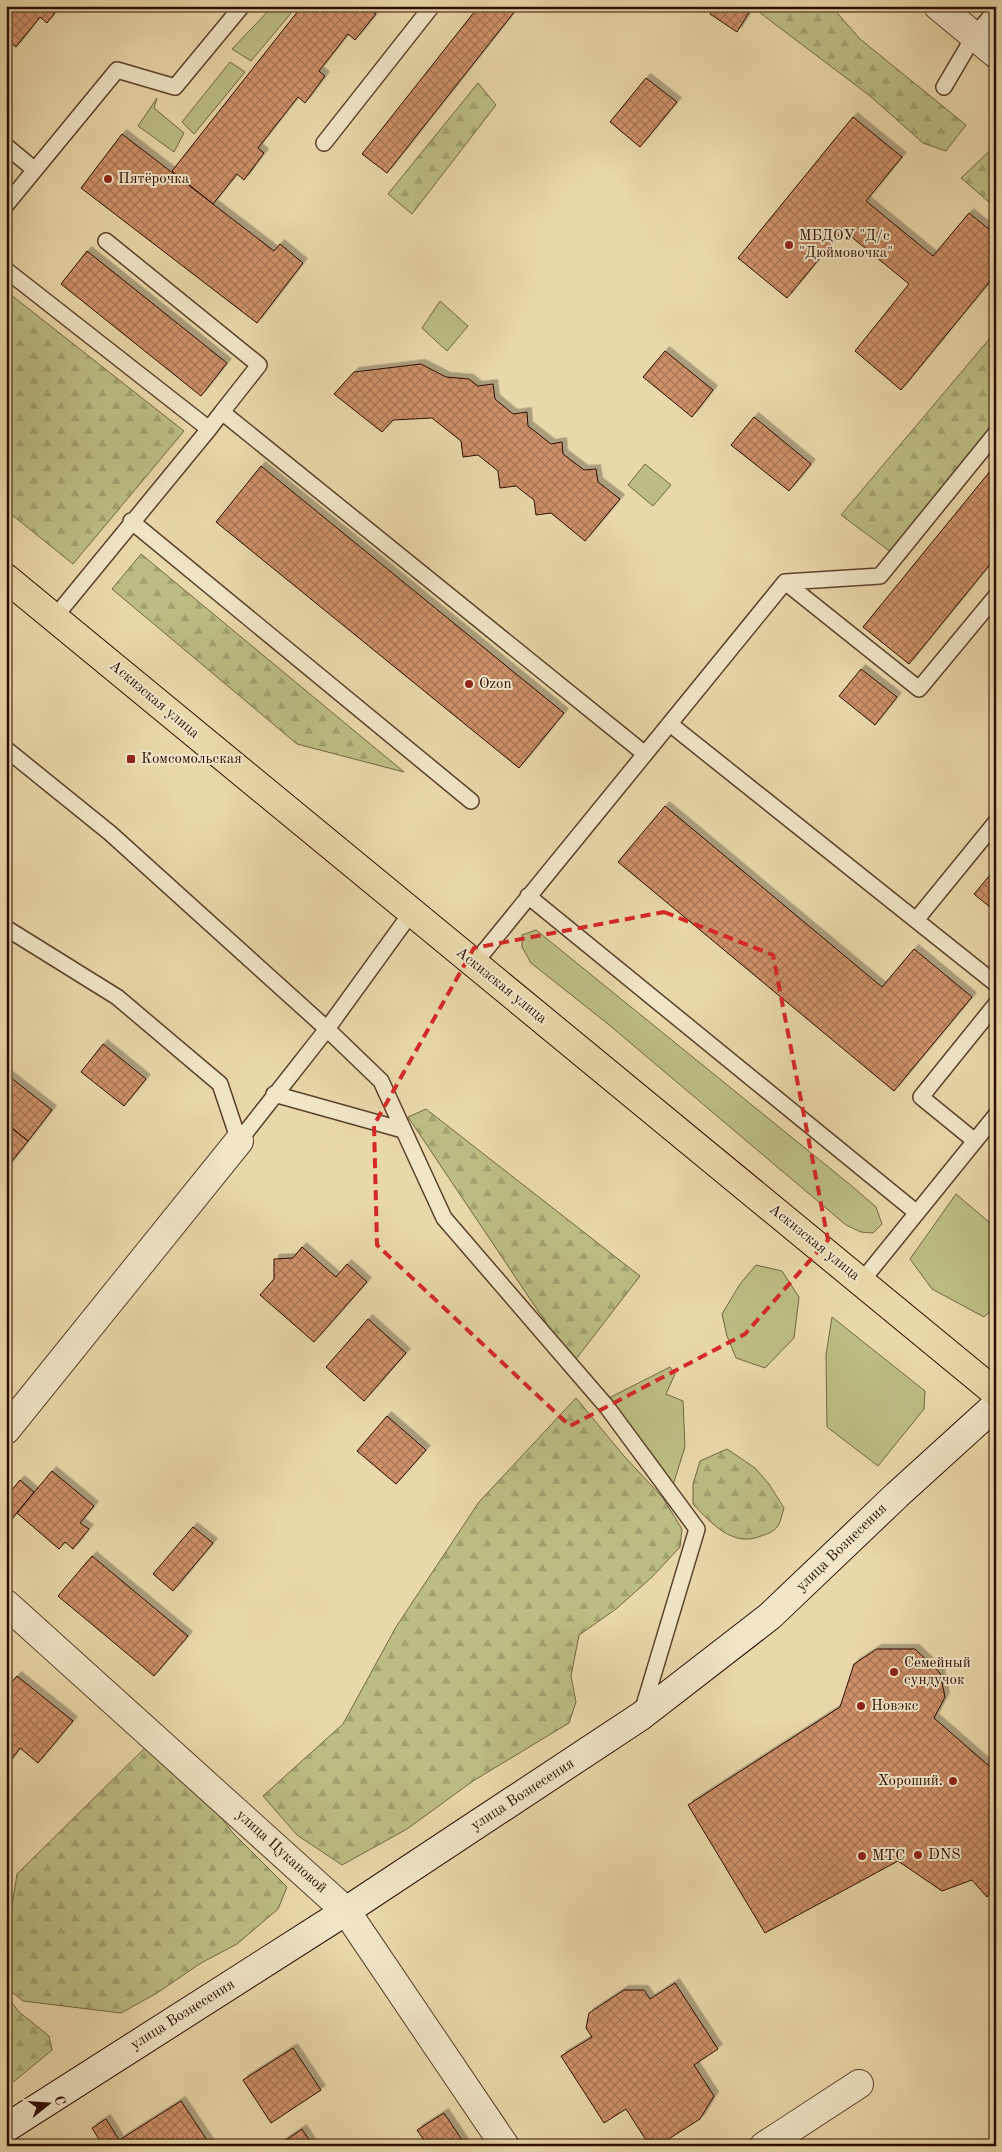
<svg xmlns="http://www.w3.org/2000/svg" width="1002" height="2152" font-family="'Old Standard TT',serif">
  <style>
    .green { fill: #bcbd84; stroke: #746542 }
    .forest { fill: url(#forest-firs); stroke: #746542 }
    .building { fill: url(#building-cross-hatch); stroke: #2c0d00; filter: url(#shadow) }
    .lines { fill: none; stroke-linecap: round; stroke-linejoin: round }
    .lane-casing { stroke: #5b402a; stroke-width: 18 }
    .street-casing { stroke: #5b402a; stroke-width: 30 }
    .secondary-casing { stroke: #2c0d00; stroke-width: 30 }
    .primary-casing { stroke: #2c0d00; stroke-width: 30 }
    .lane { stroke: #f1e6c8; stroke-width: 15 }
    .street { stroke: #f1e6c8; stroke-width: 28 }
    .secondary { stroke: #f1e6c8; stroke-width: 28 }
    .primary { stroke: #e9d8aa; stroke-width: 28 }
    .marked { fill: none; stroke: #d62828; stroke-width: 4; stroke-dasharray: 10 6; stroke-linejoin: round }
    .poi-dot { fill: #8f2418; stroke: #f1e6c8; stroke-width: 2 }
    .labels { text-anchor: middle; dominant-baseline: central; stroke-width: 4; stroke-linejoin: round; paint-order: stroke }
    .poi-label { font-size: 15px; fill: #2c0d00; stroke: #f1e6c8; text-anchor: start }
    .street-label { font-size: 15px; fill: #2c0d00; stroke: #f1e6c8 }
  </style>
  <defs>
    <pattern id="forest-firs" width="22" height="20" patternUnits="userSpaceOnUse" patternTransform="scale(1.25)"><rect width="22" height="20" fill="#bcbd84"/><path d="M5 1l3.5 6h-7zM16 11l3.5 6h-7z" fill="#a2a170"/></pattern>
    <pattern id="building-cross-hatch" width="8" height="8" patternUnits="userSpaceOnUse" patternTransform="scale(1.25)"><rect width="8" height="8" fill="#ce916a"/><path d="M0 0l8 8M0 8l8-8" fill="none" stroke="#a77555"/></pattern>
    <filter id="shadow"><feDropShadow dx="4.5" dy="-4.5" stdDeviation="0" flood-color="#0004"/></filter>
  </defs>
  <rect width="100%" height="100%" fill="#e9d8aa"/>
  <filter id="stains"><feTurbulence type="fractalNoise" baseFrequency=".004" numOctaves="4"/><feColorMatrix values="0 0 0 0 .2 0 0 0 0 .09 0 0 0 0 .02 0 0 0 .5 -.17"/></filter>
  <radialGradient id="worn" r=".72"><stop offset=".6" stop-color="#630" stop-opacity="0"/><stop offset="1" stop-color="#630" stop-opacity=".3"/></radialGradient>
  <!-- green -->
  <path class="green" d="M273,6H297L251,61L232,49Z
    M230,62L245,72L194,134L182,122Z
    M157,98L154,108L184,133L174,152L138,126Z
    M440,301L468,326L447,351L422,328Z
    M645,464L671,485L653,506L628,485Z
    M536,930L853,1187L876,1207L882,1224L873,1233L861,1232L846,1225L608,1024L531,963L522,947V935Z
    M956,1194L996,1228V1306L984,1317L932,1289L910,1259Z
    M756,1265L782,1271L799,1297L794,1338L765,1368L736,1358L727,1336L722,1314L740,1284Z
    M832,1317L925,1391L924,1409L878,1466L827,1427L826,1355Z
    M670,1367L675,1374L666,1394L683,1401L685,1447L673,1485L609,1398Z"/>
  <!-- forest -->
  <path class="forest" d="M751,6H831L860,39L966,125L946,151L923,143L870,96Z
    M478,83L496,105L412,214L388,194Z
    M996,145V208L961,178Z
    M6,291L184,431L73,564L6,510Z
    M996,331V435L899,558L841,515Z
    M141,554L404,772L297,744L112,589Z
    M426,1109L640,1276L573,1363L408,1117Z
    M576,1398L624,1456L663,1498L682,1529L680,1547L652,1577L616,1609L579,1635L571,1676L576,1702L569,1723L473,1781L407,1829L342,1865L297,1835L263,1796L343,1724L396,1627L479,1502Z
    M727,1449L755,1468L769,1484L784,1508C782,1514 781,1521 778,1526C774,1532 767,1534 761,1536C733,1548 711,1523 693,1504V1484L700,1461Z
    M153,1740L200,1790L233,1833L287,1887L278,1909L237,1944L201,1963L157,1993L121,2013L23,2001L6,1987V1918L11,1912L17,1874Z
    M6,1994L18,2011L49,2036L52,2050L6,2088Z"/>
  <!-- building -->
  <path class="building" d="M6,6H60L47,23L40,17L16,47L6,39Z
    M302,6H370L369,8L376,14L355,40L348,34L319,71L325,76L305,103L298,97L258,148L264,153L244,180L237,174L213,204L172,171Z
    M479,6H519L387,173L362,154Z
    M715,6H753L737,32L710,14Z
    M646,78L677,102L640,147L610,122Z
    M853,117L902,157L866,201L933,256L969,213L996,235V274L901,390L855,351L909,284L843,230L787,298L738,258Z
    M122,134L274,251L280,244L303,263L257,323L81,188Z
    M87,251L227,363L201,396L61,284Z
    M665,351L713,390L692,417L643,377Z
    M421,364L446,377L469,379L478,386L493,384L495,399L513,414L527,412L528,426L551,444L562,442L563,454L584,470L596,469L598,482L620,499L585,541L551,513L536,515L534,500L516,486L500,488L498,471L478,455L463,457L461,441L432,418L393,420L382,432L334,394L354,372Z
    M754,417L811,464L789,491L731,445Z
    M996,464V557L909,664L863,627Z
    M261,466L564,713L519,768L216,522Z
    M861,669L897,697L875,725L839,696Z
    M665,806L882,987L914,949L972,997L894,1091L618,862Z
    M996,868V912L974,894Z
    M103,1044L146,1079L124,1106L81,1072Z
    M6,1074L52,1110L28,1141L6,1124Z
    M11,1127L28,1141L6,1169V1133Z
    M302,1247L336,1277L347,1264L367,1282L314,1342L260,1295L274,1279V1259L293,1258Z
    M368,1319L406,1353L364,1401L326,1367Z
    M387,1416L426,1450L396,1484L357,1451Z
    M52,1471L94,1506L80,1523L89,1529L73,1549L65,1542L59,1549L17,1513Z
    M20,1480L34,1492L6,1526V1497Z
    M193,1527L213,1543L173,1591L153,1574Z
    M92,1556L188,1636L154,1676L58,1596Z
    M877,1649H915L940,1673L945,1697L934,1718L996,1772V1885L987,1897L972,1880L942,1891L898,1861L765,1933L688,1805L840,1707L854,1664Z
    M17,1676L73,1721L38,1763L20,1748L8,1764L6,1762V1689Z
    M675,1983L718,2049L694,2065L714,2096L700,2119L667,2140H646L626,2109L604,2123L561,2056L592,2037L586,2028L589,2013L624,1990H644L650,1999Z
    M293,2048L321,2090L271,2123L243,2080Z
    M181,2101L211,2146H125L121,2139Z
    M444,2113L466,2146L438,2144L428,2146L417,2130Z
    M106,2119L121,2143L116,2146H103L92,2128Z
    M302,2129L313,2146H277Z"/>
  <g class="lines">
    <defs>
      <path id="lane" d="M944,87L974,36L996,10
        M324,143L432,6
        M6,146L35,170
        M6,205L117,70L175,87L242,6
        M106,241L259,365L222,412
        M6,270L209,429L54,618
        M209,429L222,412L645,754L474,964
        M131,521L471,801
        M785,582L919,689L996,596
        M670,724L996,984
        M6,749L110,833L327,1029L381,1081L444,1218L607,1407L697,1529L642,1712
        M645,754L785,582L880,576L996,433
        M528,896L917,1213
        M916,920L996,822
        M6,928L117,997L220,1084L239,1141
        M274,1094L403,1130
        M239,1141L327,1029L411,913
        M975,1141L921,1097L996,1004
        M861,1282L996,1115"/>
      <path id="street" d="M938,6L996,54
        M6,1430L239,1141
        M6,1604L346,1911L505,2146
        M764,2146L859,2084"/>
      <path id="secondary" d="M6,2128L346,1911L641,1716L770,1616L897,1495L996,1405"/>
      <path id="primary" d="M6,578L996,1393"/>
    </defs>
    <!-- lane casing -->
    <use href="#lane" class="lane-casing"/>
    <!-- street casing -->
    <use href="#street" class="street-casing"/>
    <!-- secondary casing -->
    <use href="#secondary" class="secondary-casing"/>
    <!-- primary casing -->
    <use href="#primary" class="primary-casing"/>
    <!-- lane -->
    <use href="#lane" class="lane"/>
    <!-- street -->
    <use href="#street" class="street"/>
    <!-- secondary -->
    <use href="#secondary" class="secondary"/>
    <!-- primary -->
    <use href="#primary" class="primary"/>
  </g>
  <!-- marked area -->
  <path class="marked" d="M664,912L773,955L828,1240L745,1334L570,1426L377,1245L374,1125L474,948Z"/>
  <!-- markers -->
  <g class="poi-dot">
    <circle cx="108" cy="179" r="5"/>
    <circle cx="789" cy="245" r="5"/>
    <circle cx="469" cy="684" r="5"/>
    <rect x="126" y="754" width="10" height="10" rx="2.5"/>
    <circle cx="894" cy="1672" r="5"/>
    <circle cx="861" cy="1706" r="5"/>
    <circle cx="953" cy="1781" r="5"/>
    <circle cx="918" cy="1855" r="5"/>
    <circle cx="862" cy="1856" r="5"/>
  </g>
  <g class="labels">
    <!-- poi labels -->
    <g class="poi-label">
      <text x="118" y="179">Пятёрочка</text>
      <text x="799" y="236">МБДОУ "Д/с<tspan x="799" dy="17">"Дюймовочка"</tspan></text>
      <text x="479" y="684">Ozon</text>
      <text x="141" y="759">Комсомольская</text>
      <text x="904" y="1663">Семейный<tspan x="904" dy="17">сундучок</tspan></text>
      <text x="871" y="1706">Новэкс</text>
      <text x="943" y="1781" text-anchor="end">Хороший.</text>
      <text x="928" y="1855">DNS</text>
      <text x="872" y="1856">МТС</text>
    </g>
    <!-- street labels -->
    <g class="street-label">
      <text transform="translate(154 700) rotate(40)">Аскизская улица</text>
      <text transform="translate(501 986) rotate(39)">Аскизская улица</text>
      <text transform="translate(814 1243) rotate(39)">Аскизская улица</text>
      <text transform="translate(842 1548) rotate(-44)">улица Вознесения</text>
      <text transform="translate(523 1795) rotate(-33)">улица Вознесения</text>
      <text transform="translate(281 1852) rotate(42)">улица Цукановой</text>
      <text transform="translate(183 2015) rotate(-32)">улица Вознесения</text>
    </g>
  </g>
  <!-- margin -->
  <rect width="1002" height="2152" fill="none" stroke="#e9d8aa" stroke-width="25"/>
  <rect x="8" y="8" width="987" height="2137" fill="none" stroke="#2c0d00" stroke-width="2.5"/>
  <rect x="12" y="12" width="977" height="2127" fill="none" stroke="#2c0d00"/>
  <!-- north arrow -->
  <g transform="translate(48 2104) rotate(73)" stroke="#f1e6c8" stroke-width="4" paint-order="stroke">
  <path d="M0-4L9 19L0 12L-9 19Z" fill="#2c0d00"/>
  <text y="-8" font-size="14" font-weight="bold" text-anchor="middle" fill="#2c0d00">С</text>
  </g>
  <rect width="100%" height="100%" filter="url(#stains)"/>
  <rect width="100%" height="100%" fill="url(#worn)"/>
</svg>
